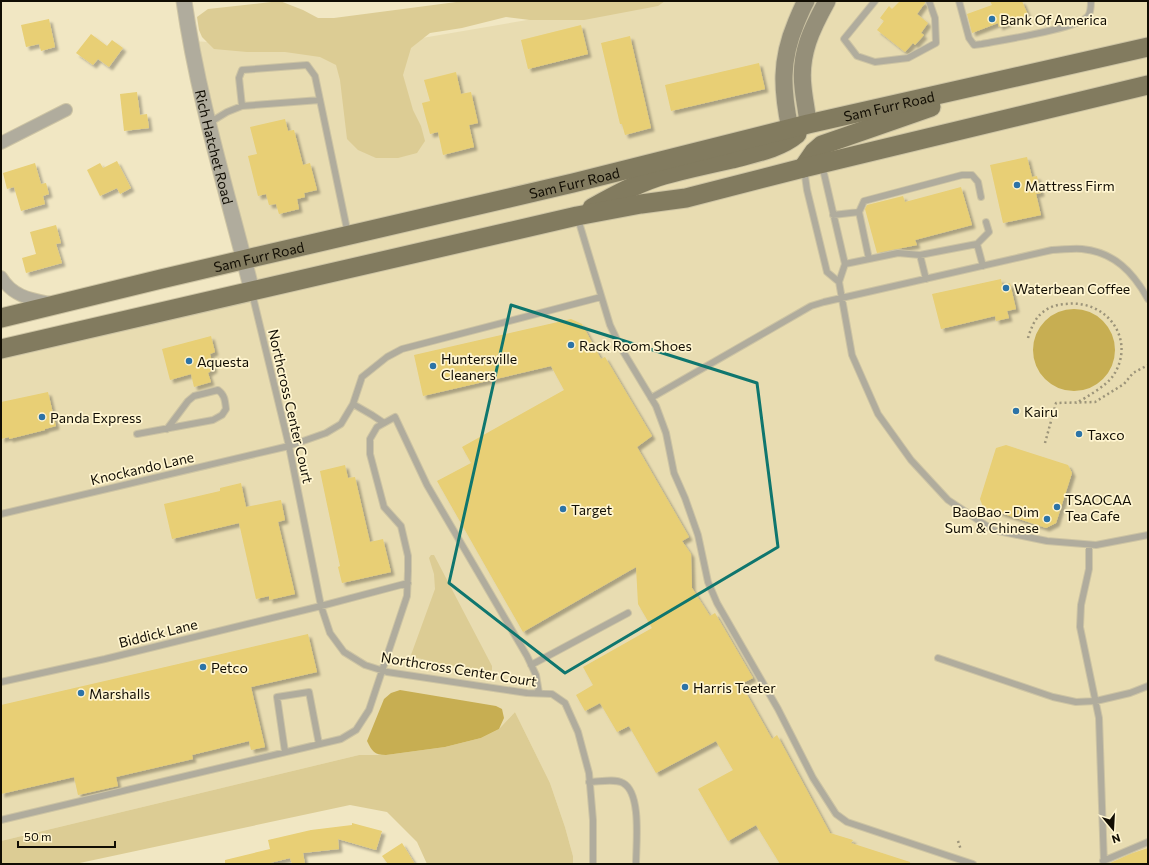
<svg xmlns="http://www.w3.org/2000/svg" width="1149" height="865" font-family="Commissioner,sans-serif">
  <style>
    .built { fill: #e8dcb1 }
    .green { fill: #dccc94 }
    .water { fill: #c7ae52 }
    .building { fill: #e8cf74; filter: url(#shadow) }
    .lines { fill: none; stroke-linecap: round; stroke-linejoin: round }
    .service-casing { stroke: #cdc4a4; stroke-width: 8 }
    .minor-casing { stroke: #cdc4a4; stroke-width: 14 }
    .tertiary-casing { stroke: #cdc4a4; stroke-width: 17 }
    .secondary-casing { stroke: #cdc4a4; stroke-width: 19 }
    .primary-casing { stroke: #cdc4a4; stroke-width: 21 }
    .path { stroke: #9c947a; stroke-width: 2.5; stroke-dasharray: 2 3; stroke-linecap: butt }
    .service { stroke: #b0ac9d; stroke-width: 6 }
    .minor { stroke: #b0ac9d; stroke-width: 12 }
    .tertiary { stroke: #b0ac9d; stroke-width: 15 }
    .secondary { stroke: #958f79; stroke-width: 17 }
    .primary { stroke: #827b5f; stroke-width: 19 }
    .marked { fill: none; stroke: #0f766e; stroke-width: 3; stroke-linejoin: round }
    .poi-dot { fill: #2c73a7; stroke: #fff5d0; stroke-width: 1.5 }
    .labels { text-anchor: middle; dominant-baseline: central; stroke-width: 3.5; stroke-linejoin: round; paint-order: stroke }
    .poi-label { font-size: 14px; fill: #110d03; stroke: #fff5d0; text-anchor: start }
    .street-label { font-size: 14px; fill: #110d03; stroke: #fff5d0 }
  </style>
  <defs>
    <filter id="shadow"><feDropShadow dx="3.5" dy="3.5" stdDeviation="1" flood-color="#0004"/></filter>
  </defs>
  <rect width="100%" height="100%" fill="#f1e7c3"/>
  <!-- built -->
  <path class="built" d="M639,1H1148V864H573V856L565,827L550,783L515,712L499,729L445,747L386,755H359L1,841V349L252,291L191,41L352,50Z"/>
  <!-- green -->
  <path class="green" d="M280,1L303,10L318,18H334L464,1H665L658,6L584,20H530L506,17L462,28L430,33L411,48L403,75L413,110L421,126L425,141L417,153L398,158H376L358,150L347,139L340,80L336,65L320,57L285,52H247L214,49L202,37L199,30L197,17L208,9Z
    M431,555H434L492,666V670L488,673H482L413,657L411,655L435,589L434,574L429,558Z
    M515,712L550,783L565,827L573,856V864H427L417,842L387,812L350,805L75,864H1V841L359,755H386L445,747L481,738L499,729Z"/>
  <!-- water -->
  <path class="water" d="M1033 350a41 41 0 1 1 82 0a41 41 0 1 1-82 0Z
    M400,690L496,706L502,709L504,718L499,729L481,738L445,747L386,755C374,755 372,751 367,741L384,699L391,693Z"/>
  <!-- building -->
  <path class="building" d="M900,1H925V3L917,14L928,23L921,33L924,35L915,45L913,43L905,52L877,30L884,21L880,18L889,6L892,9Z
    M990,1H1022L1028,15L999,27L998,23L972,33L967,14L992,5Z
    M49,19L55,47L41,51L39,44L26,47L21,25Z
    M581,25L588,54L528,69L521,40Z
    M91,34L107,46L112,40L123,48L109,67L98,59L93,65L76,53Z
    M630,36L651,128L625,135L622,124H620L601,43Z
    M759,63L765,89L671,111L665,85Z
    M456,72L461,94L471,92L478,123L469,125L474,147L443,155L438,132L430,134L422,103L430,101L424,80Z
    M137,92L140,115L147,114L149,128L124,131L120,94Z
    M285,119L288,131L294,130L303,165L310,163L317,190L304,193L305,197L297,199L299,209L279,214L276,204L269,205L266,194L258,196L248,156L257,154L250,127Z
    M1027,157L1032,177L1037,176L1041,193L1036,194L1041,215L1003,223L990,165Z
    M117,161L131,188L120,194L117,188L100,196L87,170L100,163L103,168Z
    M35,163L41,184L46,183L49,194L43,196L45,204L21,211L14,187L7,189L3,173Z
    M961,187L972,225L915,240L917,245L877,253L865,209L867,205L903,196L905,202Z
    M56,225L61,243L56,244L62,263L26,273L22,258L36,254L30,232Z
    M1001,279L1002,285L1010,283L1016,309L1007,311L1009,318L996,321L995,316L941,329L932,294Z
    M571,319L582,324L601,359L605,357L652,436L637,447L689,537L682,541L691,554L692,588L710,616L715,613L753,678L741,684L772,739L777,735L830,833L853,840L851,843L910,862V864H780L756,825L728,841L698,789L733,770L716,741L656,773L629,726L617,732L600,703L585,711L576,695L593,685L583,667L652,628L638,604L636,567L523,632L437,481L471,463L462,447L564,390L551,366L423,396L414,355Z
    M211,336L215,352L210,354L214,369L208,373L211,382L194,387L191,374L170,380L162,349Z
    M48,392L56,426L45,429V430L9,439V437L1,439V402Z
    M1006,445L1068,465L1072,473L1056,523L1046,528L983,507L980,499L996,448Z
    M345,465L348,478L355,477L370,542L383,539L391,572L342,583L338,567L340,566L320,471Z
    M241,483L246,507L281,500L285,520L278,522L295,594L269,600V596L256,599L239,523L172,539L164,504L220,491V488Z
    M308,634L317,672L251,687L265,747L251,750L249,741L192,755L193,759L116,777L118,786L78,795L74,777L1,794V705Z
    M352,823L382,831L376,850L338,839L339,849L303,853L305,864H292L290,858L266,864H225V860L270,849L268,840L311,830L352,825Z
    M402,843L415,864H388L382,856Z
    M1148,848V864H1108L1130,854Z"/>
  <g class="lines">
    <defs>
      <path id="service" d="M875,1L844,39L857,56L875,62L908,58L936,43L935,18L929,1
        M959,1L969,38L974,45L982,44C1001,40 1078,29 1088,16C1091,12 1091,6 1091,1
        M242,106L239,78L242,70L307,65L315,76L348,234
        M209,123L227,112L242,106L320,100
        M822,165L845,264L839,282L852,355L878,414L911,460L948,500L993,530L1047,541L1096,545L1148,535
        M804,169L807,190L827,272L839,282
        M859,212L864,201L962,175H972L978,182L981,197
        M833,215L859,212L869,259
        M578,219L610,325L621,348L656,406L666,433L674,473L685,498L698,535L708,582L717,603L778,709L813,778L836,814L847,822L973,864
        M977,244L989,232L986,222
        M920,255L926,279
        M845,264L898,253L920,255L977,244L983,266
        M252,293L289,446L321,606L330,633L344,652L365,665L387,672L527,693L552,694L565,703L578,732L589,773L593,820V864
        M651,398L811,306L824,302L1052,250C1062,250 1072,248 1082,249C1114,252 1133,272 1148,299
        M353,404L372,415L384,423
        M137,434L213,420L222,415L226,409C225,401 225,395 218,390L194,396L188,401L167,429
        M1,514L289,446L326,433L341,424L353,404L362,377L387,357L402,349L601,297
        M1089,545V569L1081,605L1080,627L1099,718L1104,864
        M938,658L1053,697L1076,702L1096,701L1130,693L1148,686
        M531,665L628,613
        M1,682L105,659L321,606L408,583
        M285,752L277,697L309,692L319,744
        M589,782C599,782 614,778 623,783C642,793 636,845 636,864
        M1,820L341,739L356,730L369,710L407,596L408,571V556L401,526L384,507L370,454V439L377,427L395,417L427,485L527,656L536,675L539,693
        M1103,861L1148,842"/>
      <path id="minor" d="M1,143L66,110
        M1,277C12,296 30,299 50,303"/>
      <g id="tertiary">
        <path id="s1" d="M184,1C198,99 228,195 252,291"/>
      </g>
      <path id="secondary" d="M808,124C807,111 804,99 803,87C799,54 812,28 827,1
        M790,129C782,90 780,61 796,23C799,16 802,8 806,1"/>
      <g id="primary">
        <path d="M803,168L814,152L822,145L931,107"/>
        <path d="M592,208C615,195 639,182 664,175C687,169 709,164 732,159C754,153 779,149 797,134"/>
        <path id="s2" d="M1,318L161,279L573,183L808,124L1148,47"/>
        <path d="M1,349L577,216L641,204L686,198L803,168L1148,85"/>
      </g>
    </defs>
    <!-- service casing -->
    <use href="#service" class="service-casing"/>
    <!-- minor casing -->
    <use href="#minor" class="minor-casing"/>
    <!-- tertiary casing -->
    <use href="#tertiary" class="tertiary-casing"/>
    <!-- secondary casing -->
    <use href="#secondary" class="secondary-casing"/>
    <!-- primary casing -->
    <use href="#primary" class="primary-casing"/>
    <!-- path -->
    <path class="path" d="M1028,338C1031,328 1035,318 1043,312C1049,307 1058,304 1066,304C1107,299 1137,340 1113,376C1106,386 1087,397 1076,403
      M1045,443L1056,403L1095,402L1124,384L1133,373L1148,365
      M958,841L961,850"/>
    <!-- service -->
    <use href="#service" class="service"/>
    <!-- minor -->
    <use href="#minor" class="minor"/>
    <!-- tertiary -->
    <use href="#tertiary" class="tertiary"/>
    <!-- secondary -->
    <use href="#secondary" class="secondary"/>
    <!-- primary -->
    <use href="#primary" class="primary"/>
  </g>
  <!-- marked area -->
  <path class="marked" d="M511,305L757,383L778,547L565,673L449,583Z"/>
  <!-- markers -->
  <g class="poi-dot">
    <circle cx="992" cy="19" r="4"/>
    <circle cx="1017" cy="185" r="4"/>
    <circle cx="1006" cy="288" r="4"/>
    <circle cx="571" cy="345" r="4"/>
    <circle cx="189" cy="361" r="4"/>
    <circle cx="433" cy="366" r="4"/>
    <circle cx="1016" cy="411" r="4"/>
    <circle cx="42" cy="417" r="4"/>
    <circle cx="1079" cy="434" r="4"/>
    <circle cx="1057" cy="507" r="4"/>
    <circle cx="563" cy="509" r="4"/>
    <circle cx="1047" cy="519" r="4"/>
    <circle cx="203" cy="667" r="4"/>
    <circle cx="685" cy="687" r="4"/>
    <circle cx="81" cy="693" r="4"/>
  </g>
  <g class="labels">
    <!-- poi labels -->
    <g class="poi-label">
      <text x="1000" y="19">Bank Of America</text>
      <text x="1025" y="185">Mattress Firm</text>
      <text x="1014" y="288">Waterbean Coffee</text>
      <text x="579" y="345">Rack Room Shoes</text>
      <text x="441" y="358">Huntersville<tspan x="441" dy="16">Cleaners</tspan></text>
      <text x="197" y="361">Aquesta</text>
      <text x="1024" y="411">Kairu</text>
      <text x="50" y="417">Panda Express</text>
      <text x="1087" y="434">Taxco</text>
      <text x="1065" y="499">TSAOCAA<tspan x="1065" dy="16">Tea Cafe</tspan></text>
      <text x="571" y="509">Target</text>
      <text x="1039" y="511" text-anchor="end">BaoBao - Dim<tspan x="1039" dy="16">Sum &amp; Chinese</tspan></text>
      <text x="211" y="667">Petco</text>
      <text x="693" y="687">Harris Teeter</text>
      <text x="89" y="693">Marshalls</text>
    </g>
    <!-- street labels -->
    <g class="street-label">
      <text stroke="none"><textPath href="#s2" startOffset="913">Sam Furr Road</textPath></text>
      <text stroke="none"><textPath href="#s1" startOffset="149">Rich Hatchet Road</textPath></text>
      <text stroke="none"><textPath href="#s2" startOffset="589">Sam Furr Road</textPath></text>
      <text stroke="none"><textPath href="#s2" startOffset="265">Sam Furr Road</textPath></text>
      <text transform="translate(291 406) rotate(77)">Northcross Center Court</text>
      <text transform="translate(142 468) rotate(-13)">Knockando Lane</text>
      <text transform="translate(158 633) rotate(-14)">Biddick Lane</text>
      <text transform="translate(459 669) rotate(9)">Northcross Center Court</text>
    </g>
  </g>
  <!-- border -->
  <rect width="1149" height="865" fill="none" stroke="#110d03" stroke-width="4"/>
  <!-- north arrow -->
  <g transform="translate(1113 829) rotate(162)" stroke="#fff5d0" stroke-width="3" paint-order="stroke">
  <path d="M0-3L7 15L0 10L-7 15Z" fill="#110d03"/>
  <text y="-6" font-size="11" font-weight="bold" text-anchor="middle" fill="#110d03">N</text>
  </g>
  <!-- scale -->
  <path d="M18 841v6h97v-6" fill="none" stroke="#110d03" stroke-width="2"/>
  <text x="24" y="841" font-size="12" fill="#110d03" stroke="#fff5d0" stroke-width="3" paint-order="stroke">50 m</text>
</svg>
